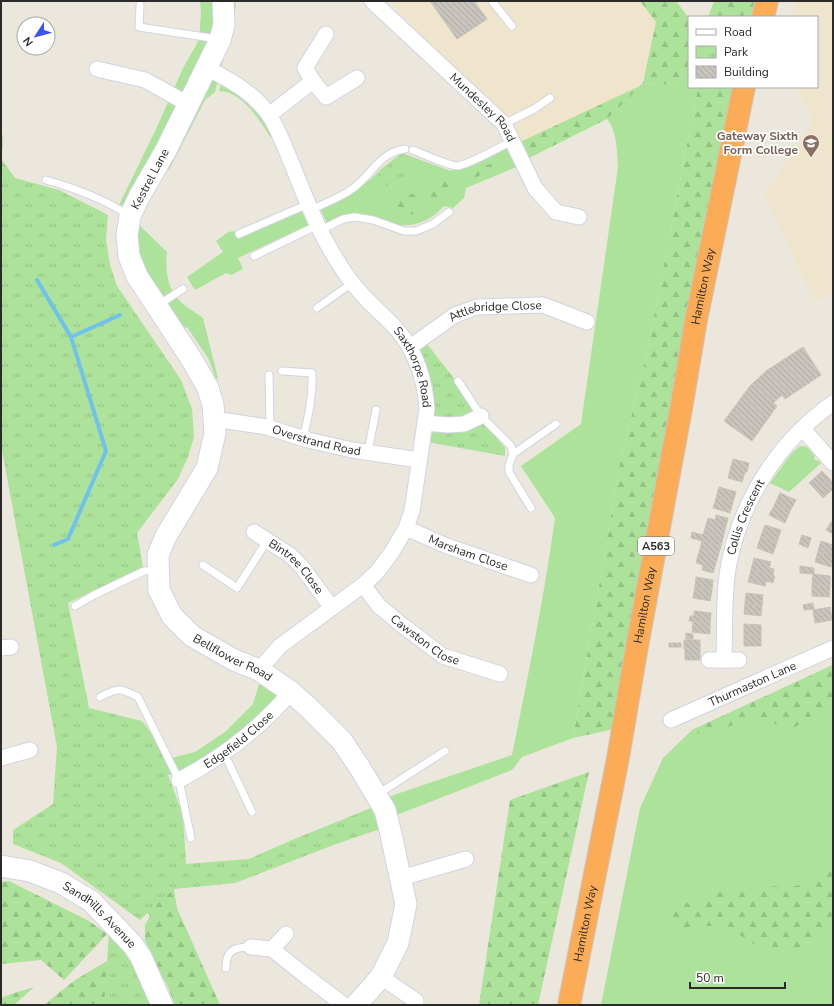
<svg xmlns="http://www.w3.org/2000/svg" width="834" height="1006" font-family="'Nunito Sans',sans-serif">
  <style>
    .education { fill: #eee5cc }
    .grass { fill: #ace299 }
    .forest { fill: url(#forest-firs) }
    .park { fill: url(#park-tufts) }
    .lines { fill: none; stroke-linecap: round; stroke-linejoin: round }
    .stream { stroke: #70c2ed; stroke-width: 4 }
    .building { fill: url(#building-back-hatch); stroke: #c8c3b6 }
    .lane-casing { stroke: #d2d3e3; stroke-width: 9 }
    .street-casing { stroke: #d2d3e3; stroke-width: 17 }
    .secondary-casing { stroke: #d2d3e3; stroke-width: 23 }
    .highway-casing { stroke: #c8c8c8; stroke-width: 24 }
    .lane { stroke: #fff; stroke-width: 7 }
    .street { stroke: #fff; stroke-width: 15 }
    .secondary { stroke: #fff; stroke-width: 21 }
    .highway { stroke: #fcac57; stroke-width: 22 }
    .labels { text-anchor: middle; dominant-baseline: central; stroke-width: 3.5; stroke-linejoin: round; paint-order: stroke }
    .shield { fill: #fff; stroke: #6a6a6a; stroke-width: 1 }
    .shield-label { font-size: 11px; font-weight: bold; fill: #2a2a2a }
    .street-label { font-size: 12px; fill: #2a2a2a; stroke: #fff }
    .education-label { font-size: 12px; font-weight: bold; fill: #785e54; stroke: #fff; text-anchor: end }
  </style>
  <defs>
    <pattern id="forest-firs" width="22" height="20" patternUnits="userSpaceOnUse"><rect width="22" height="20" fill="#ace299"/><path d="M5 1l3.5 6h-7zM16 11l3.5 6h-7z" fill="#94c284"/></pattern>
    <pattern id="park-tufts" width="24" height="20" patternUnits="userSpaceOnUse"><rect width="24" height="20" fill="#ace299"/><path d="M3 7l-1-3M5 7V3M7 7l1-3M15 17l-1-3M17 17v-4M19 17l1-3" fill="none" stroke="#94c284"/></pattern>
    <pattern id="building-back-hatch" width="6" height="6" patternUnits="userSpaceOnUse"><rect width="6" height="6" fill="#c8c3bc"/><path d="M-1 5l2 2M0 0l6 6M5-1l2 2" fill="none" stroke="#aca8a2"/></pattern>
  </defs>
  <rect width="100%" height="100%" fill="#ece7dc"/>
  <!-- education -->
  <path class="education" d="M390,1H640L656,22L643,83L642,85L516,144Z
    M797,1H833V294L814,301L764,195L813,121L796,87H817V17H792Z"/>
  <!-- grass -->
  <path class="grass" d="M200,1H235L236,6L215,92L205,100L169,170L148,162L126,205H119L157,127L183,68L199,40L201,13Z
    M689,70V87H698L648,348L620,462L573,738L522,757L512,770L394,816L388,797L512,755C528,676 544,598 555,518L521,466L581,424L618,167C617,151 617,131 607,119L643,83L672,85Z
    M221,84L250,101L273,133L271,138C260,121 242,91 219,91Z
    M511,146L524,164L466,188L464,198L453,208L444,206C429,223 408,230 386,222C376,218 365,213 354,214C344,215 336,219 327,223L318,204L370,180L382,168L402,153L451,171Z
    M302,211L308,225L238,258L243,269L231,275L226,273L195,290L187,277L223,252L216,241L228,232L234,231L238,239Z
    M139,225L167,252C165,269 167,286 178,299C184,307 196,312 203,318L218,378L216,379L208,358L187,327L181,330L144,275L133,237Z
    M800,446L807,447L815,456L814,458L816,461L818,460L821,463L789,492L770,483L791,454Z
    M833,665V1005H601L640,808L663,758L692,730Z
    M263,671L291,692L184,777L172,774L168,775L163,760L195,752L225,732L253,704Z"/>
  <!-- forest -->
  <path class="forest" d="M640,1H676L689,18V70L672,85L643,83L656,22Z
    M714,1H769L765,17H708Z
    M642,85L607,119L525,160L516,144Z
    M698,87H746L623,727L573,738L620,462L648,348Z
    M505,157L507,161L454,189L450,196L437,202L429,199L419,202L415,214L404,215L395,208L396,198L428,190L432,180L451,181Z
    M833,665V711C814,713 806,721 790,730C780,728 767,718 758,718C749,719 737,723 728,727C711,736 713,742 692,730Z
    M589,772L538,1005H479L510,800Z
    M833,865V915L821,928L817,940L811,948L803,953L783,952L758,946L749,941L729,928L720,926H706L696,928L681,927L672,920C673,918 674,914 675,912C690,894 743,887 765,886C778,886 793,888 805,884C816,880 823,870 833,865Z
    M9,881L89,921L107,934L64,980L41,960L1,964V882Z
    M174,889L177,908L220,1005H175L167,985L156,966L145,940V925L150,916L142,902Z
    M111,941L152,1005H44L75,980L107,961Z
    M34,987L14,1005H1V998L8,995Z"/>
  <!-- park -->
  <path class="park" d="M1,135H3L2,160L15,178L59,190L108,215L106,239L110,265L117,286L181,380L192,409L194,437L188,457L178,479L137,533L143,567L68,603L89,708L142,721L170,758L163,760L166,765L168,775L183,815L186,864L249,859L292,840L371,808L380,829L336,844L235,883L174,889L140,920L61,863L13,844V830L53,804L57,747L1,445Z
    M400,155L408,156V174L381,189L378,174Z
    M427,344L471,400L484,421L505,448V456L427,442L420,355L421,349Z
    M109,932L135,959L160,1005H104Z"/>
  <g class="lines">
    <!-- stream -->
    <path class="stream" d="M37,280L71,337L106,451L68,539L54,545
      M71,337L120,315"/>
  </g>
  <!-- building -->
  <path class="building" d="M430,1H474L487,19L457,39Z
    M803,347L821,375L785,399L782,395L773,403L777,406L752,441L724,421L750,386L766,371Z
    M733,459L749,463L747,472H745L742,482L728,478Z
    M822,471L829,478L816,490L809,483Z
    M829,478L833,483V489L823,498L816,490Z
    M719,487L736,492L733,502L716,498Z
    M780,493L796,500L790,511L775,504Z
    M716,498L733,502L730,513L713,508Z
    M775,504L790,511L785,523L769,515Z
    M716,515L728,518L721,546L691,538L692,532L703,535L708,518L715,520Z
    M832,521L833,522V534L826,530Z
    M765,525L781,530L777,542L761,536Z
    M802,535L811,538L808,548L799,544Z
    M761,536L777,542L773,554L757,548Z
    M702,541L721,546L713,573L702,570L703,565L696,563Z
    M821,541L833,545V557L818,551Z
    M818,551L833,557L831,567L815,562Z
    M754,558L771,562L769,568L774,569L773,575L751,570Z
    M800,566L814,568V574L800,573Z
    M751,570L775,576L773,583L766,581L765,586L748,582Z
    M813,574L830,576V586L812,585Z
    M696,577L713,580L712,590L695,587Z
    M812,585L830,586L829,597L812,596Z
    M695,587L712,590L710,601L693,598Z
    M746,593L763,595L762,606L745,604Z
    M813,603L814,609L804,610L803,605Z
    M745,604L762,606L761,616L744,614Z
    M830,607L832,620L815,623L813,610Z
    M694,611L711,613L710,623L689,621L690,616H694Z
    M693,622L710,623V634L692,632Z
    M744,624L761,625V636L744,635Z
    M686,633L693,634V639H686Z
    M744,635L761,636V646H744Z
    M684,640H700V660H685V649H684Z
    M669,643H681V647H669Z"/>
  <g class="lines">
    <defs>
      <path id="lane" d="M492,1L512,26
        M140,5L139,27L218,39
        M504,124L534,109L550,98
        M413,150C423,154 449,166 458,166C470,164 500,147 512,141
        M46,180C74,188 104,199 128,215
        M311,210C324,203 340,198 352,189C372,175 378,153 405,149
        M321,230L343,219L355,217L373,220L404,231H416L433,224L449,212
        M239,234L308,204
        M254,256L318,225
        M158,305L183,289
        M317,308L352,283
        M282,371L312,373C313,395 309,416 303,438
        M269,375L270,428
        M458,381L481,416L511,446L513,454L509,465V472L531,508
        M368,452L376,410
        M513,454L556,424
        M203,565L237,588L267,541
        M75,606L94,595L144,571L157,570
        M100,697C119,687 119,688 138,697L179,780L191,838
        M224,753L252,812
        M378,794L445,751
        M226,968C226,950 234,947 251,947"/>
      <g id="street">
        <path id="s1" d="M372,1L504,124L535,188L556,212L579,217"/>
        <path id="s2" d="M207,68C231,81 253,92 269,115C279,130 285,148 292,164C303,192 314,221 329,247C338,263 348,279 360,292C373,308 391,320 402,336C418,357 425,383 427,409L412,511L406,528L392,552L378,571L363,585L280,646L259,670"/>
        <path d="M97,69L145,80L188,104"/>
        <path d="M313,81L305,68L326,34"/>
        <path d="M269,115L313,81L326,97L357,78"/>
        <path id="s3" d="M410,347L455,315L477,307L543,305L587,322"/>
        <path id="s4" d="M214,419L267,427L308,440L352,450L419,460"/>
        <path d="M425,423L448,425L464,424L481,416"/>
        <path d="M803,429L833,463"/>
        <path id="s5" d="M406,528L447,546L531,575"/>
        <path id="s6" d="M254,532L290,555L302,567L332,608"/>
        <path id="s7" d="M363,585L379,606L402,625L443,656L500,674"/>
        <path d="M1,648L11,647"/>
        <path d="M709,660H739"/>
        <path id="s8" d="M724,660C725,628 723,595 729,563C742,499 779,441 833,403"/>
        <path id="s9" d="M671,720L833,648"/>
        <path d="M1,758L30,750"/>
        <path id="s10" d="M179,780C222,758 260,728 291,692"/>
        <path d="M401,878L466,859"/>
        <path d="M251,947L272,949L307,977L344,1005"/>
        <path d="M272,949L286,934"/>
        <path d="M381,977L416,1001"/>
      </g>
      <g id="secondary">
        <path id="s11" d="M223,1L224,25L220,40L166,150L139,197L130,216L127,235L129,256L137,276L192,360L208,388L213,405L215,433L207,468L166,536L158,555L159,590L172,616L192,636L234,660L259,670L291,692L310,709L342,741L360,768L385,810L390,830L406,904L398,943L381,977L356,1005"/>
        <path id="s12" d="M1,866L30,871L61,883L91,901L133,945L141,957L162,1005"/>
      </g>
      <g id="highway">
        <path d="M763,17L767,1"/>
        <path id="s13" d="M569,1005L618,758L636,652L681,409L696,320L744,87"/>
      </g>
    </defs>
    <!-- lane casing -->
    <use href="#lane" class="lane-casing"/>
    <!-- street casing -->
    <use href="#street" class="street-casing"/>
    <!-- secondary casing -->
    <use href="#secondary" class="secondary-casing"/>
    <!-- highway casing -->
    <use href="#highway" class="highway-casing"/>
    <!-- lane -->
    <use href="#lane" class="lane"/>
    <!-- street -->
    <use href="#street" class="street"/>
    <!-- secondary -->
    <use href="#secondary" class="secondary"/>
    <!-- highway -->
    <use href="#highway" class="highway"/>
  </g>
  <!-- icons -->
  <defs>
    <symbol id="university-pin" viewBox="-11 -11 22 30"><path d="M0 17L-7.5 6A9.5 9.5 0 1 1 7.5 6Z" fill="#8d6e63" stroke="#fff"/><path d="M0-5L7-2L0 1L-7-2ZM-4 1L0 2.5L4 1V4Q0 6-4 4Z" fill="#fff"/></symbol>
  </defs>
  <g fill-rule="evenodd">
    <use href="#university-pin" x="801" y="133" width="20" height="27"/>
  </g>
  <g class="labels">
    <!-- shield labels -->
    <rect class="shield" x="638" y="537" width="36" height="18" rx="3"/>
    <g class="shield-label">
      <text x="656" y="546">A563</text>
    </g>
    <!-- street labels -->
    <g class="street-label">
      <text stroke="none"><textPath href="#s1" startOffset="154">Mundesley Road</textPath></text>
      <text transform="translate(150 179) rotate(-62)">Kestrel Lane</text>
      <text stroke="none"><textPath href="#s13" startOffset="731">Hamilton Way</textPath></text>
      <text stroke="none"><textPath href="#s3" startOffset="96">Attlebridge Close</textPath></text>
      <text stroke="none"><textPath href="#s2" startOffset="373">Saxthorpe Road</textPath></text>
      <text stroke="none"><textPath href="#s4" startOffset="105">Overstrand Road</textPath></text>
      <text stroke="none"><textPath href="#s8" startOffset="146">Collis Crescent</textPath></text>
      <text stroke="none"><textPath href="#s5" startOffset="67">Marsham Close</textPath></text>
      <text stroke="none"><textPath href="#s6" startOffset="55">Bintree Close</textPath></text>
      <text stroke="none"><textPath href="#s13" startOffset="407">Hamilton Way</textPath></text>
      <text stroke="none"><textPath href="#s7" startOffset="84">Cawston Close</textPath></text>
      <text stroke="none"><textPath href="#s11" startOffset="752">Bellflower Road</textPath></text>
      <text stroke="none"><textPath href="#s9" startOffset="89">Thurmaston Lane</textPath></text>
      <text stroke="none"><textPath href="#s10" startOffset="72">Edgefield Close</textPath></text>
      <text stroke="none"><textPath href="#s12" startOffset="113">Sandhills Avenue</textPath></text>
      <text stroke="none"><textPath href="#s13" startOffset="83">Hamilton Way</textPath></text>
    </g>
    <!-- education labels -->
    <g class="education-label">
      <text x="798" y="136">Gateway Sixth<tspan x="798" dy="14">Form College</tspan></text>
    </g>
  </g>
  <!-- border -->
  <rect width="834" height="1006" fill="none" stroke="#2a2a2a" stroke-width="4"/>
  <!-- legend -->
  <rect x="688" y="16" width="130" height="72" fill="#ffffff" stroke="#aaaaaa"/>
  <rect x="696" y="29" width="20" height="6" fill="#ffffff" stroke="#aaaaaa"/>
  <text x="724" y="36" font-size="12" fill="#2a2a2a">Road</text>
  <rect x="696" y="46" width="20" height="12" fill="url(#park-tufts)" stroke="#aaaaaa"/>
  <text x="724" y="56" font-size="12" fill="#2a2a2a">Park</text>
  <rect x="696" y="66" width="20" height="12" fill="url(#building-back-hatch)" stroke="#aaaaaa"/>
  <text x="724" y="76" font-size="12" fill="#2a2a2a">Building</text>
  <!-- north arrow -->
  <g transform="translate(36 36) rotate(234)"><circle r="19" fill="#ffffff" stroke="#aaaaaa"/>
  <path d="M0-3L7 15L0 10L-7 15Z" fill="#3e51f8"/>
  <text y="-6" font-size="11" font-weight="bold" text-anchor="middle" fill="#2a2a2a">N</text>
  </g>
  <!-- scale -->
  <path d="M690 982v6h95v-6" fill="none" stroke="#2a2a2a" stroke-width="2"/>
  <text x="696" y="982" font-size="12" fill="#2a2a2a" stroke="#ffffff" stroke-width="3" paint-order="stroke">50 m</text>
</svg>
